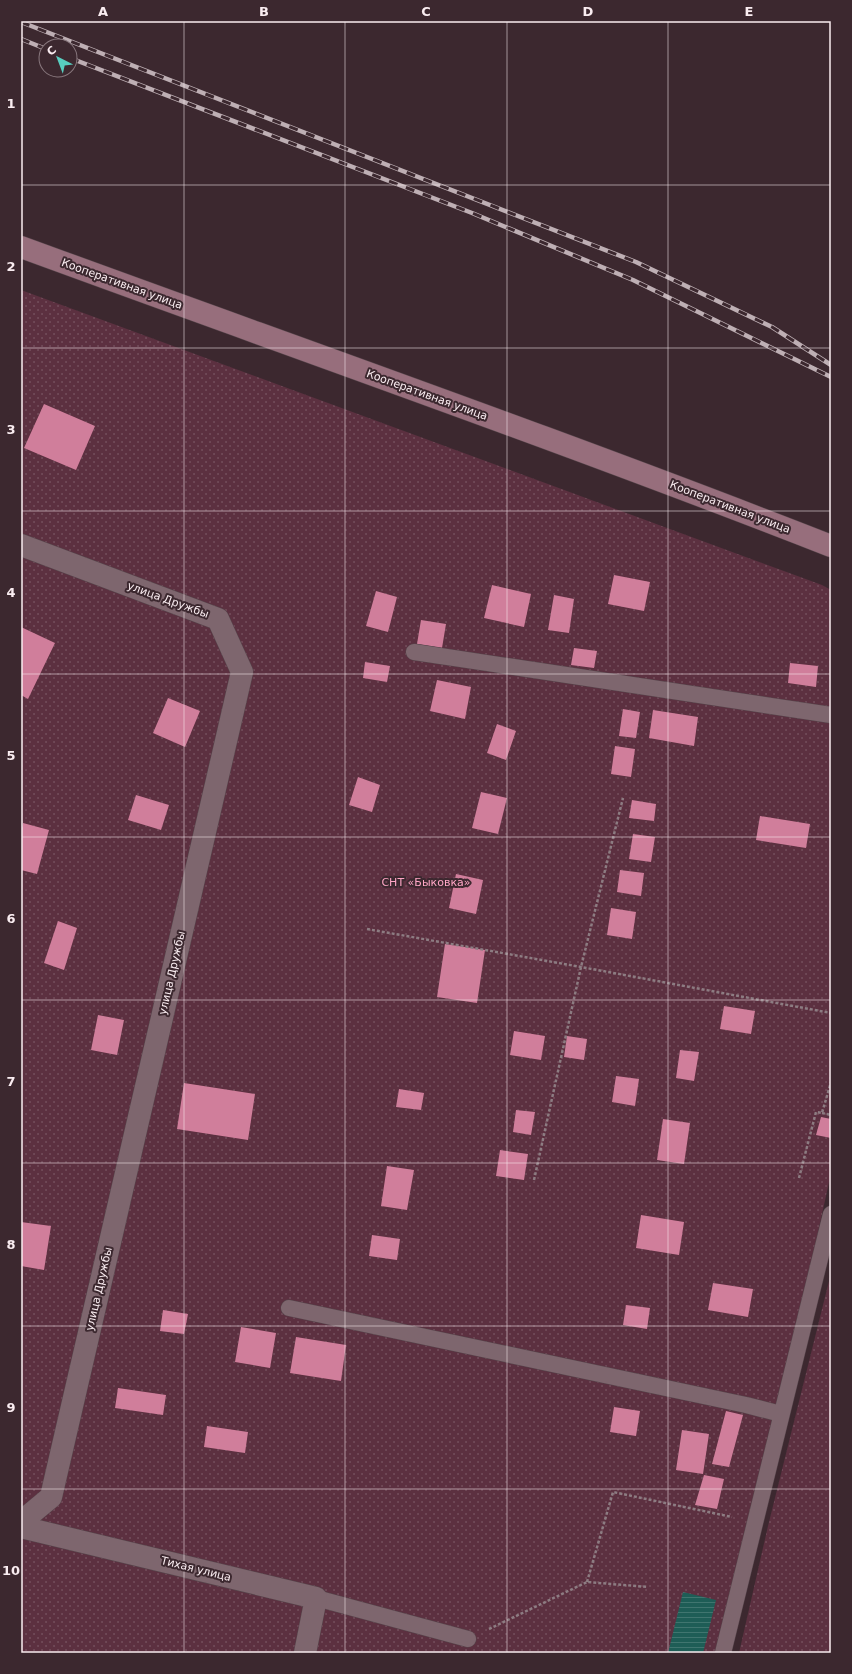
<svg xmlns="http://www.w3.org/2000/svg" width="852" height="1674" font-family="'DejaVu Sans',sans-serif">
  <style>
    .garden { fill: url(#garden-dots) }
    .water { fill: url(#water-rules) }
    .building { fill: #d07e9b }
    .lines { fill: none; stroke-linecap: round; stroke-linejoin: round }
    .lane-casing { stroke: #56454b; stroke-width: 17 }
    .street-casing { stroke: #56454b; stroke-width: 23 }
    .secondary-casing { stroke: #56454b; stroke-width: 23 }
    .path { stroke: #8d7c82; stroke-width: 2.5; stroke-dasharray: 3 2; stroke-linecap: butt }
    .lane { stroke: #7e666e; stroke-width: 16 }
    .street { stroke: #7e666e; stroke-width: 22 }
    .secondary { stroke: #976e7c; stroke-width: 22 }
    .rail-casing { stroke: #beafb4; stroke-width: 4.5 }
    .rail { stroke: #3c282f; stroke-width: 3; stroke-dasharray: 9; stroke-linecap: butt }
    .grid { fill: none; stroke: #faedf1; stroke-width: 1; stroke-opacity: 0.55 }
    .labels { text-anchor: middle; dominant-baseline: central; stroke-width: 4; stroke-linejoin: round; paint-order: stroke }
    .street-label { font-size: 11px; fill: #faedf1; stroke: #3c282f }
    .park-label { font-size: 11px; fill: #ffa6c6; stroke: #3c282f }
    .neatline { fill: none; stroke: #faedf1; stroke-width: 1.5 }
    .grid-label { font-size: 13px; text-anchor: middle; font-weight: bold; fill: #faedf1 }
  </style>
  <defs>
    <pattern id="garden-dots" width="8" height="8" patternUnits="userSpaceOnUse"><rect width="8" height="8" fill="#5c3040"/><path d="M2 2h.1M6 6h.1" fill="none" stroke="#744e5c" stroke-width="1.8" stroke-linecap="round"/></pattern>
    <pattern id="water-rules" width="6" height="5" patternUnits="userSpaceOnUse"><rect width="6" height="5" fill="#1e5d56"/><path d="M0 2.5h6" fill="none" stroke="#40756f"/></pattern>
  </defs>
  <rect width="100%" height="100%" fill="#3c282f"/>
  <!-- garden -->
  <path class="garden" d="M21,290L822,585L831,590V1173L726,1653H21Z
    M831,1273V1653H739L768,1526Z"/>
  <!-- water -->
  <path class="water" d="M683,1592L716,1600L703,1653H668Z"/>
  <!-- building -->
  <path class="building" d="M44,404L95,426L76,470L24,448Z
    M614,575L650,582L644,611L608,604Z
    M492,585L531,594L524,627L484,618Z
    M376,591L397,597L388,632L366,626Z
    M554,595L574,599L569,633L548,630Z
    M421,620L446,624L442,648L417,644Z
    M21,627L55,643L28,699L21,695Z
    M574,648L597,651L594,668L571,665Z
    M365,662L390,666L387,682L363,678Z
    M790,663L818,666L816,687L788,683Z
    M437,680L471,687L465,719L430,711Z
    M168,698L200,711L185,747L153,733Z
    M623,709L640,712L636,738L619,736Z
    M653,710L698,717L694,746L649,738Z
    M497,724L516,731L506,760L487,753Z
    M615,746L635,749L631,777L611,774Z
    M358,777L380,785L372,812L349,805Z
    M481,792L507,798L498,834L472,828Z
    M136,795L169,805L161,830L128,820Z
    M632,800L656,804L654,821L629,818Z
    M760,816L810,824L806,848L756,840Z
    M23,823L49,830L37,874L21,870V833Z
    M633,834L655,837L651,862L629,859Z
    M620,870L644,873L641,896L617,892Z
    M456,874L483,880L476,914L449,908Z
    M611,908L636,912L632,939L607,935Z
    M58,921L77,928L64,970L44,963Z
    M445,944L485,950L477,1003L437,997Z
    M724,1006L755,1011L751,1034L720,1029Z
    M98,1015L124,1020L117,1055L91,1050Z
    M514,1031L545,1036L541,1060L510,1055Z
    M567,1036L587,1039L584,1060L564,1057Z
    M680,1050L699,1052L694,1081L676,1078Z
    M616,1076L639,1079L635,1106L612,1102Z
    M184,1083L255,1094L248,1140L177,1129Z
    M399,1089L424,1093L421,1110L396,1107Z
    M516,1110L535,1112L531,1135L513,1132Z
    M821,1117L831,1119V1138L816,1135Z
    M663,1119L690,1123L684,1164L657,1160Z
    M500,1150L528,1154L524,1180L496,1176Z
    M387,1166L414,1170L407,1210L381,1206Z
    M641,1215L684,1222L679,1255L636,1248Z
    M21,1222L51,1226L44,1270L21,1266Z
    M372,1235L400,1239L397,1260L369,1256Z
    M713,1283L753,1289L748,1317L708,1310Z
    M626,1305L650,1308L647,1329L623,1325Z
    M163,1310L188,1314L184,1334L160,1331Z
    M241,1327L276,1333L270,1368L235,1362Z
    M296,1337L346,1345L341,1381L290,1373Z
    M118,1388L166,1395L163,1415L115,1408Z
    M614,1407L640,1411L636,1436L610,1432Z
    M726,1411L743,1415L729,1467L712,1464Z
    M207,1426L248,1432L245,1453L204,1447Z
    M682,1430L709,1434L703,1474L676,1470Z
    M704,1475L724,1479L717,1509L695,1505Z"/>
  <g class="lines">
    <defs>
      <path id="lane" d="M414,652L831,715
        M289,1308L746,1405L781,1414
        M316,1598L468,1639
        M723,1653L831,1214"/>
      <path id="street" d="M21,545L218,619L242,672L51,1497L21,1522
        M21,1527L316,1598L305,1653"/>
      <path id="secondary" d="M21,247C291,346 563,441 831,546"/>
    </defs>
    <!-- lane casing -->
    <use href="#lane" class="lane-casing"/>
    <!-- street casing -->
    <use href="#street" class="street-casing"/>
    <!-- secondary casing -->
    <use href="#secondary" class="secondary-casing"/>
    <!-- path -->
    <path class="path" d="M367,929L581,967L831,1013
      M822,1113L831,1115
      M799,1178L816,1112L822,1113L831,1082
      M534,1180L581,967L623,798
      M587,1582L613,1492L732,1517
      M489,1629L587,1582L648,1587"/>
    <!-- lane -->
    <use href="#lane" class="lane"/>
    <!-- street -->
    <use href="#street" class="street"/>
    <!-- secondary -->
    <use href="#secondary" class="secondary"/>
    <defs>
      <path id="rail" d="M21,22L636,262L772,327L831,365
        M21,39L46,49
        M70,58L472,213L633,280L831,377"/>
    </defs>
    <!-- rail casing -->
    <use href="#rail" class="rail-casing"/>
    <!-- rail -->
    <use href="#rail" class="rail"/>
  </g>
  <!-- grid -->
  <path class="grid" d="M184,21V1653M345,21V1653M507,21V1653M668,21V1653M21,185H831M21,348H831M21,511H831M21,674H831M21,837H831M21,1000H831M21,1163H831M21,1326H831M21,1489H831"/>
  <g class="labels">
    <!-- street labels -->
    <g class="street-label">
      <text transform="translate(122 284) rotate(20)">Кооперативная улица</text>
      <text transform="translate(427 395) rotate(20)">Кооперативная улица</text>
      <text transform="translate(730 507) rotate(21)">Кооперативная улица</text>
      <text transform="translate(168 600) rotate(20)">улица Дружбы</text>
      <text transform="translate(172 973) rotate(-77)">улица Дружбы</text>
      <text transform="translate(99 1289) rotate(-77)">улица Дружбы</text>
      <text transform="translate(196 1569) rotate(14)">Тихая улица</text>
    </g>
    <!-- park labels -->
    <g class="park-label">
      <text x="426" y="882">СНТ «Быковка»</text>
    </g>
  </g>
  <!-- border -->
  <rect width="852" height="1674" fill="none" stroke="#3c282f" stroke-width="44"/>
  <!-- north arrow -->
  <g transform="translate(58 58) rotate(318)"><circle r="19" fill="#3c282f" stroke="#88777d"/>
  <path d="M0-3L7 15L0 10L-7 15Z" fill="#58cec0"/>
  <text y="-6" font-size="11" font-weight="bold" text-anchor="middle" fill="#faedf1">С</text>
  </g>
  <rect x="22" y="22" width="808" height="1630" class="neatline"/>
  <g class="grid-label">
    <text x="103" y="16">A</text>
    <text x="264" y="16">B</text>
    <text x="426" y="16">C</text>
    <text x="588" y="16">D</text>
    <text x="749" y="16">E</text>
    <text x="11" y="108">1</text>
    <text x="11" y="271">2</text>
    <text x="11" y="434">3</text>
    <text x="11" y="597">4</text>
    <text x="11" y="760">5</text>
    <text x="11" y="923">6</text>
    <text x="11" y="1086">7</text>
    <text x="11" y="1249">8</text>
    <text x="11" y="1412">9</text>
    <text x="11" y="1575">10</text>
  </g>
</svg>
